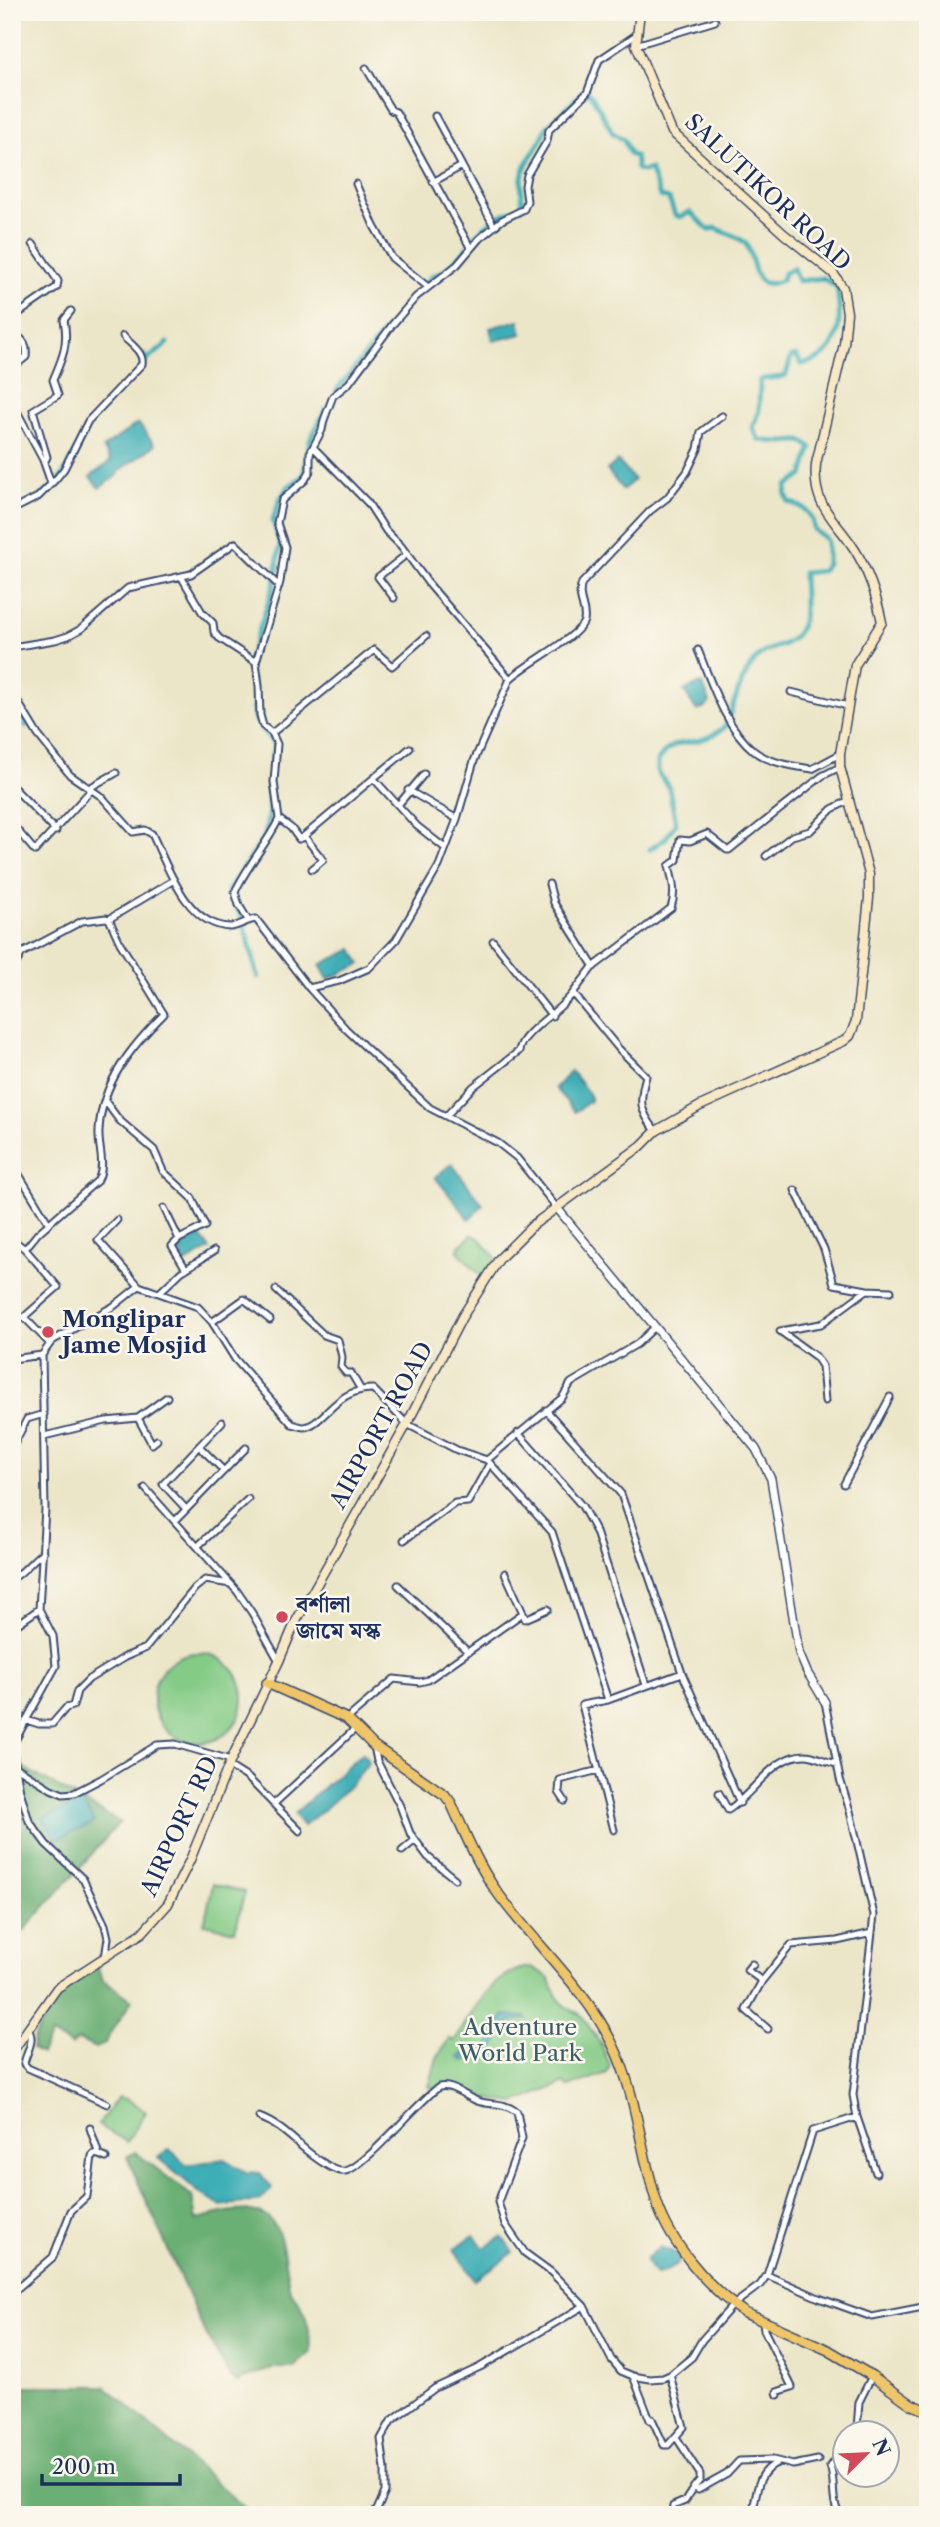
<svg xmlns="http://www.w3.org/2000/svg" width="940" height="2527" font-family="'Libre Caslon Text','Noto Serif Bengali',serif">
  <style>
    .green { fill: #84cb86; stroke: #507d72; stroke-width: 2 }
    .forest { fill: #6baf73; stroke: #436f68; stroke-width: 2 }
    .water { fill: #3daeb6; stroke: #2c6e8a; stroke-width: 2 }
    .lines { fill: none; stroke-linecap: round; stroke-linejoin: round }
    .canal { stroke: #3daeb6; stroke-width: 5 }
    .minor-casing { stroke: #3a4a6e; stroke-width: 9 }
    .tertiary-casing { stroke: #3a4a6e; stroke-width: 10 }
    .secondary-casing { stroke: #3a4a6e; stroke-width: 11 }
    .trunk-casing { stroke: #3a4a6e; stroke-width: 12 }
    .minor { stroke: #fff; stroke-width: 5 }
    .tertiary { stroke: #fff; stroke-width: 7 }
    .secondary { stroke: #f8e8c3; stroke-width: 8 }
    .trunk { stroke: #eec569; stroke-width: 9 }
    .poi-dot { fill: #d1495b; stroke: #fbf7ec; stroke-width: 2.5 }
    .labels { text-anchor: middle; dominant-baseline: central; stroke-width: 5; stroke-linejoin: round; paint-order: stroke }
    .street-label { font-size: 23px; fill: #1b2f5e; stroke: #fbf7ec }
    .poi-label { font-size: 23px; font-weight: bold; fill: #1b2f5e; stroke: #fbf7ec; text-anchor: start }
    .park-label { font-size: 23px; fill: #3a5e6a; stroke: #fbf7ec }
  </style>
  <rect width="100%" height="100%" fill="#fbf7ec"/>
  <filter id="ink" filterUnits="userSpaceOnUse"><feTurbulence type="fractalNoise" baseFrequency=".0143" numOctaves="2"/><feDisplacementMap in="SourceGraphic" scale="14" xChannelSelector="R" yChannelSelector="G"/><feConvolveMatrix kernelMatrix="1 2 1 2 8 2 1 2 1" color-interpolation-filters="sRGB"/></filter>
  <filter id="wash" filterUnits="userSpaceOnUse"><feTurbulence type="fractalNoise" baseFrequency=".00686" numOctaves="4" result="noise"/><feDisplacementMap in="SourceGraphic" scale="28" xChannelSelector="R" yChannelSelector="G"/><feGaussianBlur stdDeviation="1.57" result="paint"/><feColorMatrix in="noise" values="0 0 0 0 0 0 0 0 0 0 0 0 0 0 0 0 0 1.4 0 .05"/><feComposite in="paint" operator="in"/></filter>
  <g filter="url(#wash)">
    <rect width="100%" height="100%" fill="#ece6c9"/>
    <!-- green -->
    <path class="green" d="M472,1235L479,1238L496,1257L484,1275L479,1274L458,1251L459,1246Z
      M153 1698a45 45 0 1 1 90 0a45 45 0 1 1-90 0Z
      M213,1884L245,1892L235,1931L204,1924Z
      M532,1967L549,1978L557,1997L567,2008L580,2014L600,2042L610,2065L607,2073L568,2087L565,2083L515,2103L482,2098L451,2089L429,2087L437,2058L449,2039L455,2041C473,2011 493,1970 532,1967Z
      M118,2097L128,2100L146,2112L127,2142L98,2125Z"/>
    <!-- forest -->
    <path class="forest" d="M12,1761L120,1822L12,1944Z
      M97,1966L103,1980L132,2000L105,2043L96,2048L78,2040L72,2045L51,2035L41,2054L32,2049C35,2026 55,1997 73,1981C80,1975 89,1971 97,1966Z
      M135,2152L192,2196L196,2220C223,2212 264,2199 278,2232C285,2249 285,2268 289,2286C291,2293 296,2298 300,2304C308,2319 311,2335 311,2352L293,2368H272L237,2382L231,2378L204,2331L127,2157Z
      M12,2386H105L253,2515H12Z"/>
    <!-- water -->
    <path class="water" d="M519,320L522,334L493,341L490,328Z
      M138,423L155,445L119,471L118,475L99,488L90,477L111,461L103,448Z
      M618,461L634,480L623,490L607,470Z
      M699,684L703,685L710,702L707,706L697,711L684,691Z
      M353,949L361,964L328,979L320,965Z
      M571,1071L590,1095V1101L575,1112L555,1088Z
      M452,1164L483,1205L469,1219L435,1177Z
      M199,1235L210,1249L185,1263L178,1249Z
      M362,1753L369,1762C351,1787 328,1807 303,1826L294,1814Z
      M82,1801L94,1823L57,1839L43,1818Z
      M505,2015L526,2017L527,2019L511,2021L506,2025L491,2053L481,2059L462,2060L459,2057L462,2054C494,2059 489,2033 505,2015Z
      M169,2149L187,2165L224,2159L246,2172L260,2173L272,2188L259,2201L220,2206L200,2193L158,2158Z
      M474,2235L484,2248L502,2237L514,2252L475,2280L454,2249Z
      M660,2247L676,2253L681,2258C677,2266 665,2273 656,2274L647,2264L646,2259Z"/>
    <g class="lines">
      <!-- canal -->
      <path class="canal" d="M414,297L433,275L445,270L461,255L481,230L491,222L499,216L522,207C523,197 520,187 522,178C524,160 542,145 546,128L585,90L592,96L613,133L624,140L630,155L635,156L637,169L643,171L650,169L660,196L669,199L675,215L680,217L690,212L709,230L716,228C726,234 738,235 746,244C757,259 749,295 782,280L784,273L793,268L798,281L823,278L837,287C842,320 843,358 801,364L797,356L791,357L786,375C779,379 770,377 760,380L759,410L753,428L759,440C767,441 776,442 784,442C796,442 802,437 811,448L803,475L787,486L786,494L789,502C805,507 813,513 814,530L827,540V563L822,571L803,573C803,597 811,629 786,643C776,648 765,649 757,658C740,677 735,703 725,727C719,731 713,736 706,738C683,747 675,736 658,761V772L669,788L676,823L665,839L650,849
        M146,361L168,343
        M142,368L146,361L144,354
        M336,391L387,328
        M12,513C55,492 62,481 82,439
        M12,698L26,726
        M243,920L228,891L265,836L269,811L268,790L274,744L254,718V692L248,664L275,582L280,543L273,520L280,499L289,486L303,476L310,440L326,409
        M244,925L258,977"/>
    </g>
  </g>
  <g filter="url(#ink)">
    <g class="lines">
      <defs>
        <path id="minor" d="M636,45L715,21
          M366,68L391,110L396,112L470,247
          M435,116L462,166
          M433,182L462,166L494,226
          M356,184L374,226L392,258L428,287
          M12,318L57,287L58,281L33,244
          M12,331C22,340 28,342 26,357L12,368
          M12,402L43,460L51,483
          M313,447L368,503L386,531L401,546L428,583L510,679
          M44,463L47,457L33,410L58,395L53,380C62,359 69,344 64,320L71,311
          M12,510L38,497L56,479L64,469L88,421L142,364C144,352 130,344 123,336
          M182,578L202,612L213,623L214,632L219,638L256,662
          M394,598L378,577L407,554
          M12,647L55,640L68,636L81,629L128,588L191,574L235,543L279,586
          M698,650C712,684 725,727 754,751C769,763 793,766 812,769L840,754
          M12,692L38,735L70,775L102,797L133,832L145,830L152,834C168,867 186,925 230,927C238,927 246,920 256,919L309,988L346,1029L430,1108L498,1143L517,1158L557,1208
          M791,692L848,706
          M272,733L374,650L392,666L426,636
          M374,779L417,826L445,848
          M12,786L56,831
          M89,788L116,773
          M408,790L457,819
          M398,805L424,774
          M17,830L35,851L92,789
          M304,836L410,748
          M766,856L792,836L810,831L832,809L850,800
          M312,869L323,860L304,836L299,839L291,828L279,819L274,782L277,744L272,733L263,726L260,715L259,686L256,662L280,582L285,547L277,523L282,500L305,480L310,471V453L322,430L324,420L333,396L349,383L392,325L416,297L457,265L479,239L502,220L524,209L527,201L525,186L527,175L547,141L549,130L587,93L599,60L636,35
          M549,884L554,903L594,967
          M109,919L174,880
          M248,920L239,905L235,892C247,866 266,845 279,819
          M493,941L552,1016
          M12,970L22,953L82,921L106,918L109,919L120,943L164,1014C132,1046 101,1083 99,1131C98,1148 106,1164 98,1180L38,1233L25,1249L58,1287L24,1317L50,1344
          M309,988L339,981L369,968L396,940L439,866L457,819L474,761L510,679C524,665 579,637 584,621C587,608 576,599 582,583L650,511L667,498L687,472L698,449L701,432L722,416
          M573,993L592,968L671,908C676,893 673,882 669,866L677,860L680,840L690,841L707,834L727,850H729L822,776L840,767
          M105,1101L119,1120L154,1150L163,1171L192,1198L205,1226L179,1239L172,1246L186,1269
          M446,1116L473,1087L519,1051C521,1032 560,1012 573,993L619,1049L646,1076C639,1101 639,1110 656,1131
          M12,1163L49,1224
          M795,1190L824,1249L834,1284L867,1290
          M164,1208L179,1239
          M117,1220L98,1240L139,1286
          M12,1239L25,1249
          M276,1290L324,1335L338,1340L342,1357L341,1367L346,1373H351L361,1390
          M159,1293L181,1272L214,1251
          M212,1322L244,1299L270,1320
          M12,1359L42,1355
          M825,1401L822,1366L816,1357L780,1331L821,1324L867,1290L891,1291
          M546,1410L621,1494L682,1673L740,1803
          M138,1418L167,1397
          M518,1433L582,1506L596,1532L646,1685
          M44,1436L106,1421L138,1418L152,1444L157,1440
          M199,1446L224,1471
          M12,1448L27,1419L44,1414
          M487,1460L562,1398L571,1383L637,1344L655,1327
          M844,1484L890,1397
          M145,1488L237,1591L252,1613L279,1661
          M186,1509L163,1484L222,1422
          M175,1521L246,1448
          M404,1540L455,1503L468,1502L490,1463
          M198,1546L248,1499
          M505,1573L523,1613
          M12,1579C25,1571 31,1561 43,1552
          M398,1585L467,1651
          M12,1628L39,1609L45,1509L42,1355L52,1341L114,1306L139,1286L198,1307L212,1322L235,1359L292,1424C296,1425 300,1427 304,1427C324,1425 336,1388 373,1389L407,1424L457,1450L487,1460L552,1532L608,1700
          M825,1702L840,1779L850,1811L874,1915L853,2095L857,2117L876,2173
          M347,1719L394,1679L420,1682L428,1680L523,1613L525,1619L548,1609
          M26,1720L39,1724H52L66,1708L73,1706L77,1691L89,1679L125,1657L146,1648L195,1588L205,1580L231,1584
          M12,1746L20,1791L29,1821L46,1844L83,1879L105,1925L108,1938L105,1958
          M12,1746L56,1666L53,1636L39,1609
          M374,1746L377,1761L400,1806L410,1833L428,1857L455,1879
          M229,1766L248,1778L300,1831
          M16,1767L51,1789L63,1794L74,1793L101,1779L157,1745L175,1744L231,1760
          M719,1793L728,1810C754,1794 773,1754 806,1755C815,1755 825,1762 837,1764
          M565,1801L559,1792L560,1780L599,1770
          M275,1803L356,1728
          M614,1830L582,1705L608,1700L682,1673
          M402,1851L415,1840
          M753,1965L752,1964L747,1970L762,1981
          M28,2029C36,2041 26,2052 24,2064L28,2068L107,2104
          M768,2029L746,2010L762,1981L791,1945L837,1941L872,1933
          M259,2117C286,2127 301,2150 325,2164C331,2168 338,2172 345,2171C365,2168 418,2101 439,2087C452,2084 463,2095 475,2100C491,2107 501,2100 517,2112L522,2138L498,2202L505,2224L525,2253L551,2272L584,2306L611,2359L621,2371L633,2376L650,2379L663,2378L670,2375L692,2357L702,2340L733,2305L760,2285L767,2275L813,2131L857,2117
          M90,2128L99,2155L106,2158
          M767,2275L819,2298L872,2317L928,2306
          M12,2293L53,2257L71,2211L87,2196L92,2156L94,2154L99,2155
          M763,2321L764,2330L792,2387L777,2392L778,2395
          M633,2376L650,2420L652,2419L664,2445H668L684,2427L670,2375
          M851,2432L857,2429L859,2402L872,2376
          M676,2437L700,2474V2480L694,2487
          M372,2515L377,2510L385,2492V2469L381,2439L391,2421L435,2388L480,2367L584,2306
          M672,2515L673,2506L685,2501L694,2487L698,2490L727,2474L739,2461L773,2460L793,2465L818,2460
          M752,2515C757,2494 756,2471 779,2462
          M840,2515C830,2501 836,2482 830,2466L841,2451L846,2438"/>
        <path id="tertiary" d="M557,1208L756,1449L771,1479L799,1653L807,1672L825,1702"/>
        <path id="secondary" d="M12,2052L57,1988L142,1933L168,1904L190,1860L231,1760L279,1661L295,1623L407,1424L462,1317L499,1259L533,1225L641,1146L656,1131L700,1106L844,1041L850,1036L856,1021L869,898V874L840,767V754L855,665L882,622C877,598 868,571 855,550C834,517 812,507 816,464L844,344L847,313L843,288L833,273L784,234L672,132L636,45L640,12"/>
        <path id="trunk" d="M267,1683L347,1719L374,1746L445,1795L451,1803C465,1833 478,1866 497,1892C534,1944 585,1987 613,2045C637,2094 640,2151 657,2203C670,2243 710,2290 745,2313L828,2350L872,2376L911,2404L928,2411"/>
      </defs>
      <!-- minor casing -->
      <use href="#minor" class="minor-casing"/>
      <!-- tertiary casing -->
      <use href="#tertiary" class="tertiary-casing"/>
      <!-- secondary casing -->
      <use href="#secondary" class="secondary-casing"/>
      <!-- trunk casing -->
      <use href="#trunk" class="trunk-casing"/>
      <!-- minor -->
      <use href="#minor" class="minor"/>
      <!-- tertiary -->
      <use href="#tertiary" class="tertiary"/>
      <!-- secondary -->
      <use href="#secondary" class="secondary"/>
      <!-- trunk -->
      <use href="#trunk" class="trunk"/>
    </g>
  </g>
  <!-- markers -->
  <g class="poi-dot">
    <circle cx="48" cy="1332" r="7"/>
    <circle cx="282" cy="1617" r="7"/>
  </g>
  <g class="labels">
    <!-- street labels -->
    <g class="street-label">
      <text transform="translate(768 192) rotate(43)">SALUTIKOR ROAD</text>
      <text transform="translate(381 1425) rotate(-61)">AIRPORT ROAD</text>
      <text transform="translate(179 1826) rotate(-65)">AIRPORT RD</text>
    </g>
    <!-- poi labels -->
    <g class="poi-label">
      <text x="62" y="1319">Monglipar<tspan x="62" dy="26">Jame Mosjid</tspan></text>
      <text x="296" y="1604">বর্শালা<tspan x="296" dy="26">জামে মস্ক</tspan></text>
    </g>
    <!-- park labels -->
    <g class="park-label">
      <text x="520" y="2027">Adventure<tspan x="520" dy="26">World Park</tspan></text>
    </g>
  </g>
  <!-- margin -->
  <rect width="940" height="2527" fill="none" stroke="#fbf7ec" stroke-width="42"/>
  <!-- north arrow -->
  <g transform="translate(866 2454) rotate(66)"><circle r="33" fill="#fbf7ec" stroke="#a1a7b3" stroke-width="2"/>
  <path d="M0-5L12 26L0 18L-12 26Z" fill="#d1495b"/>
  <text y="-10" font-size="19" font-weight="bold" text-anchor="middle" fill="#1b2f5e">N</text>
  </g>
  <!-- scale -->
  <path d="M42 2474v10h138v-10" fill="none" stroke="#1b2f5e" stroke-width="3.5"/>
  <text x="52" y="2474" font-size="21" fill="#1b2f5e" stroke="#fbf7ec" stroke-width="5" paint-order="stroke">200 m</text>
</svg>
